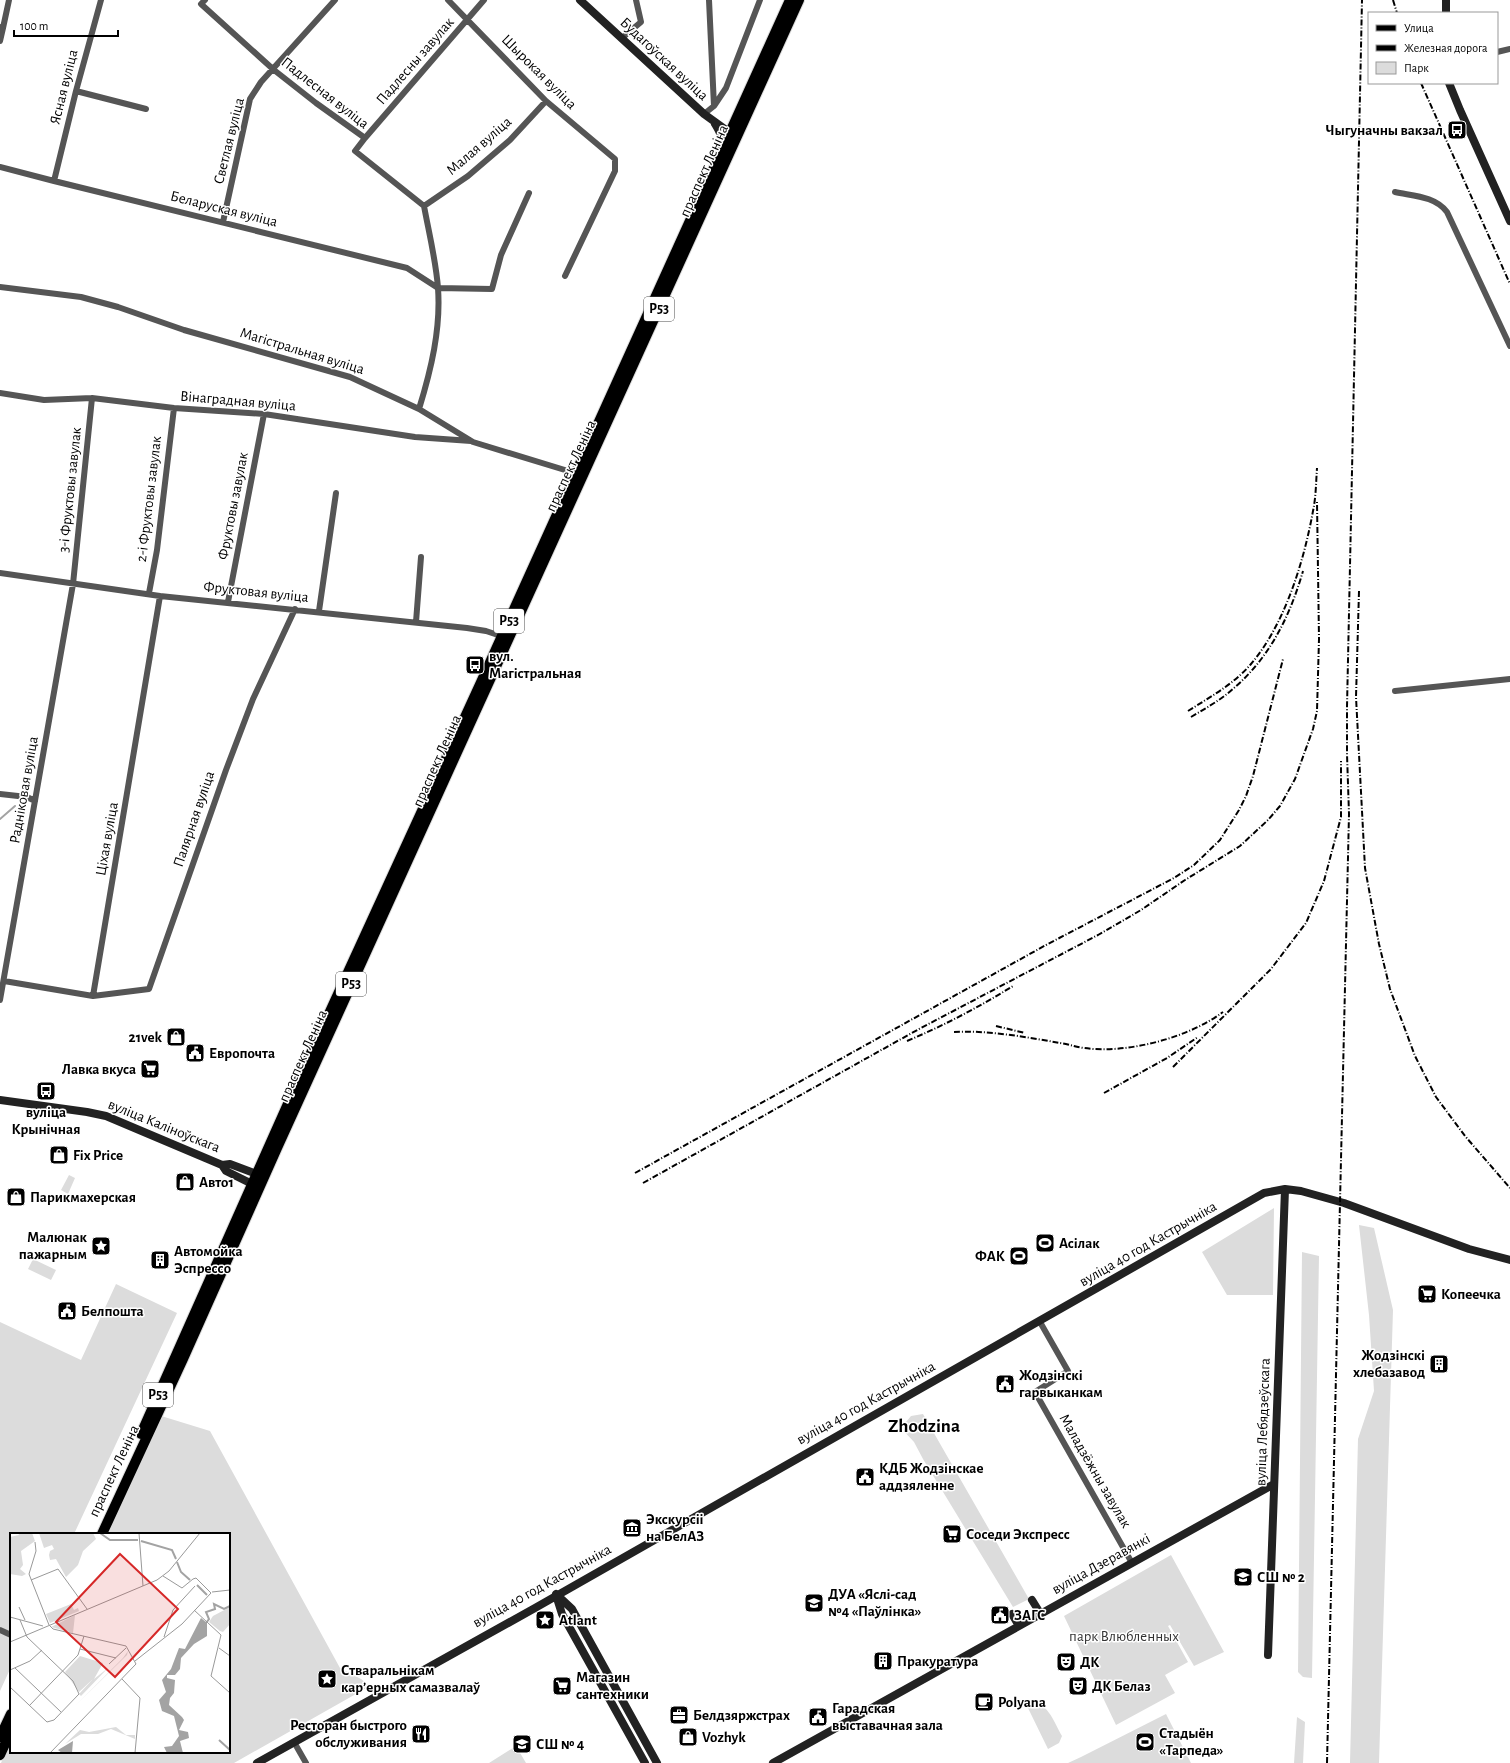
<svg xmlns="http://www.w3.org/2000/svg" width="1510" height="1763" font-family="'Alegreya Sans',sans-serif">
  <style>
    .green { fill: #dcdcdc }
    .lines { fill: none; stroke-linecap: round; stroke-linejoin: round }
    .stream { stroke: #a3a3a3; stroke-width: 2 }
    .primary-casing { stroke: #dbdbdb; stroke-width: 12 }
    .street { stroke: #555; stroke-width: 6 }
    .secondary { stroke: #222; stroke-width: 8 }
    .primary { stroke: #000; stroke-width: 10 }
    .rail { stroke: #000; stroke-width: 2; stroke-dasharray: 6 2 1 2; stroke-linecap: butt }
    .labels { text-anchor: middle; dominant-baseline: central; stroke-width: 3; stroke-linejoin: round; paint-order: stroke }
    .shield { fill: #fff; stroke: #4c4c4c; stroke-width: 1 }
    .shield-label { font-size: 14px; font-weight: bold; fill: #000 }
    .street-label { font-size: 15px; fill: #000; stroke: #fff }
    .poi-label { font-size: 15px; font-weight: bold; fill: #000; stroke: #fff; text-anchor: start }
    .park-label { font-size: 15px; fill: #333; stroke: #fff }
    .district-label { font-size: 19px; font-weight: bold; fill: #000; stroke: #fff }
    .inset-river { fill: none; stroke: #a3a3a3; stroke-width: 2 }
    .inset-road { fill: none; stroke: #999; stroke-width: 1 }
    .view { fill: #d62828; fill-opacity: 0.15; stroke: #d62828; stroke-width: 2 }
    .inset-edge { fill: none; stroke: #000; stroke-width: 2 }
  </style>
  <rect width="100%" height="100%" fill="#fff"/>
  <!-- green -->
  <path class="green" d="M69,1175L75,1178L68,1194L61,1190Z
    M1274,1208L1273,1295H1227L1202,1252Z
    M1359,1225L1374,1228L1393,1310L1379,1763H1350L1358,1439L1374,1391L1369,1315Z
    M1302,1252L1319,1256L1312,1678L1303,1677L1298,1672Z
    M33,1259L56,1270L51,1280L28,1269Z
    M116,1284L177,1313L74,1534H11V1667L0,1691V1322L81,1360Z
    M923,1414L1029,1599L1013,1607L923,1459L914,1442L901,1428L911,1416Z
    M158,1415L210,1431L340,1668L361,1679L370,1686L234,1763H1L11,1740V1752H229V1534H104Z
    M1171,1555L1224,1652L1194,1666L1170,1625L1168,1626L1188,1662L1165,1675L1175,1693L1116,1725L1064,1616Z
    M1032,1703C1048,1702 1055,1724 1062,1736L1059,1743L1048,1749L1028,1708Z
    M1166,1714L1191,1763H1068L1081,1757Z
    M1297,1717L1305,1722L1303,1763H1294Z
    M516,1746L526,1763H489Z"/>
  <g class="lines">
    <!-- stream -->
    <path class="stream" d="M0,819L15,806"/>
    <defs>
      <path id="primary" d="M141,1434L295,1088L482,680L790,0
        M102,1534L183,1359L277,1148L799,0
        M0,1737L11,1714
        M0,1755L11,1731"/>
    </defs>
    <!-- primary casing -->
    <use href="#primary" class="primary-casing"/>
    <!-- street -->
    <path class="street" d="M205,0L201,4L274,70L316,103L365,138L355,151L424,206C429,233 436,261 438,288C441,329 431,370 419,409
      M448,0L546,101L615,159V171L565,276
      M0,27L3,28L9,0
      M622,38L641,22L636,0
      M0,41L3,28
      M1497,52L1510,49
      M76,91L146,109
      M714,106L726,88L760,0
      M704,114L714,106L709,0
      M365,138L484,0
      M0,167L54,181L407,268L438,288L492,289L501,255L529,193
      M54,181L76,91L101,0
      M1395,192C1413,196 1435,196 1447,212L1510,346
      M424,206L468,176L510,140L546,101
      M223,222L250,99L261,82L335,0
      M0,287L81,297L118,307L184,330L350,377L419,409L473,442L578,474
      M0,393L44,400L92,398L174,408L264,414L415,437L471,441
      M0,573L160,596L467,628L486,631L504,637
      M149,593L157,550L174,408
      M228,602L264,414
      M319,611L336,493
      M416,622L421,557
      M1395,691L1510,679
      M0,794L27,797L35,801
      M4,981L93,996L160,596
      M93,996L149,989L226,770L253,699L295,609
      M0,1000L73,584L92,398
      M1040,1322L1068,1371L1035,1392L1132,1563
      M0,1630L11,1635
      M294,1742L306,1763"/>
    <!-- secondary -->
    <path class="secondary" d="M580,0L704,114L733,135
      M1446,0V13
      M1449,83L1460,110L1510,221
      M715,124C720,132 723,138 721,148
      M0,1100L87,1112L106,1116L222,1165L230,1164L262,1176
      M222,1165L226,1171L256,1186
      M556,1594L572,1609L657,1763
      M556,1595L562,1614L645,1763
      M1032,1600L1040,1613
      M1012,1614L1019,1626
      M1268,1655L1285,1189
      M257,1763L535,1608L1264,1193L1285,1189L1301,1191L1344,1203L1469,1249L1510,1260
      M773,1763L1274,1484"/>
    <!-- primary -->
    <use href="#primary" class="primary"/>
    <!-- rail -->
    <path class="rail" d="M1393,0L1397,13
      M1421,83L1510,284
      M1359,591L1356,697L1365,868L1379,944L1390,989L1415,1056L1436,1097L1465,1136L1510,1188
      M1188,711C1210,697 1234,684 1251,664C1285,624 1304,561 1313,511C1316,497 1316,482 1317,468
      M1191,717C1206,708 1221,700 1234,688C1270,657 1290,616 1303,571
      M996,1026L1025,1033
      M954,1032C986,1030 1027,1037 1060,1043C1068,1044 1075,1047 1084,1048C1127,1054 1188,1038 1223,1012
      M907,1041C943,1026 979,1007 1013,986
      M1173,1067L1271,969L1306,923L1324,881L1341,817V761
      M1104,1093L1167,1058L1198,1037
      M635,1173L1046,945L1174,878L1194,865L1220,840L1239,810L1246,796L1253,776L1283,659
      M643,1183L919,1029L1098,935L1141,910L1185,880L1240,846L1268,820L1280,806L1295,779L1313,729L1317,711L1319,639L1317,502
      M1327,1763L1349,814L1347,754V707L1362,0"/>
  </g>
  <!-- icons -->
  <defs>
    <symbol id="bus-square" viewBox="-11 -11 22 22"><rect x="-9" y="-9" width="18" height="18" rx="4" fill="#000" stroke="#fff"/><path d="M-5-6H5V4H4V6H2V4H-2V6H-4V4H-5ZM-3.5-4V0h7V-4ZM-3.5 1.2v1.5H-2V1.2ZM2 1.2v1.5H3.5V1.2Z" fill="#fff"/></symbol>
    <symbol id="shop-square" viewBox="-11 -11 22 22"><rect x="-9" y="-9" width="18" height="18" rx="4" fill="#000" stroke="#fff"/><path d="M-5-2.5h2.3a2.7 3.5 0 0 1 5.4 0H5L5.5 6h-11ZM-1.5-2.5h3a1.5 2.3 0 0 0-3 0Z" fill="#fff"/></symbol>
    <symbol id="civic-square" viewBox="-11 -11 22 22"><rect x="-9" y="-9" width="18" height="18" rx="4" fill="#000" stroke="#fff"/><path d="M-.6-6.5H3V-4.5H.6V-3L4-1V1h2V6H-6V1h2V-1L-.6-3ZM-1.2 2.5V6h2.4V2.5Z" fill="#fff"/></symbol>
    <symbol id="supermarket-square" viewBox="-11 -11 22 22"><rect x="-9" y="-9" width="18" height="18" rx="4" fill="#000" stroke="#fff"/><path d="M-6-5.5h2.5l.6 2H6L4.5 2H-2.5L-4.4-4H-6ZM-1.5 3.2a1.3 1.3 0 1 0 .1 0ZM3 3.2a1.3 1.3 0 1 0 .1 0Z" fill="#fff"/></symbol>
    <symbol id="stadium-square" viewBox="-11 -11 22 22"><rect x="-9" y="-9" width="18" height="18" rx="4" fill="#000" stroke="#fff"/><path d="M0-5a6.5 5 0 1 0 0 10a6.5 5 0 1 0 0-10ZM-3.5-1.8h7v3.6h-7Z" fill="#fff"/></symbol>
    <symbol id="sight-square" viewBox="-11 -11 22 22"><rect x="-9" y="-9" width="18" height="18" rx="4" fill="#000" stroke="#fff"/><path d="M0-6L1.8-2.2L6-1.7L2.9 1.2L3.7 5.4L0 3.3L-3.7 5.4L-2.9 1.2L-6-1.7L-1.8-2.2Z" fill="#fff"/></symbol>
    <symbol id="building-square" viewBox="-11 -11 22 22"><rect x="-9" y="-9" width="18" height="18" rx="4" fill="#000" stroke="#fff"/><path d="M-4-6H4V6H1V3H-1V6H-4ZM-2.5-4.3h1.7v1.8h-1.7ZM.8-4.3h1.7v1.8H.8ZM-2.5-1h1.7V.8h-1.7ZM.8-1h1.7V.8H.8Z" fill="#fff"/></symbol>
    <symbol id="museum-square" viewBox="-11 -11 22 22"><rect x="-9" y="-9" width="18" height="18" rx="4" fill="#000" stroke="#fff"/><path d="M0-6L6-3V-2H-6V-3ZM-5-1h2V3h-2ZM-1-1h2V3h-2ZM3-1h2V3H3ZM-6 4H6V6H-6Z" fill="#fff"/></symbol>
    <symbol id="school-square" viewBox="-11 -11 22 22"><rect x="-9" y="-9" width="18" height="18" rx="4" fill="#000" stroke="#fff"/><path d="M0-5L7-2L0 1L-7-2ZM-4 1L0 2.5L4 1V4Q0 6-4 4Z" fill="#fff"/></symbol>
    <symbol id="theatre-square" viewBox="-11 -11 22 22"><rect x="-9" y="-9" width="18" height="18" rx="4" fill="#000" stroke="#fff"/><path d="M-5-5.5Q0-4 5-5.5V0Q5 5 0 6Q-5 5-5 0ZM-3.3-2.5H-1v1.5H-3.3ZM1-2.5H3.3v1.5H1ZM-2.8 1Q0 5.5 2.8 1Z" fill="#fff"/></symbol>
    <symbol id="cafe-square" viewBox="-11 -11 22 22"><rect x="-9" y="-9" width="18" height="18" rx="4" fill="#000" stroke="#fff"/><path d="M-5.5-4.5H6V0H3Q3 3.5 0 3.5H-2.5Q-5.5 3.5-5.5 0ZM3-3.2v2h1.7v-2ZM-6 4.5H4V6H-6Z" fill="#fff"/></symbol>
    <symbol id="office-square" viewBox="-11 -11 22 22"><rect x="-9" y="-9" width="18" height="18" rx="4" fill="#000" stroke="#fff"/><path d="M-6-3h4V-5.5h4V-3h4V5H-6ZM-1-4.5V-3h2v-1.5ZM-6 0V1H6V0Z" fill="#fff"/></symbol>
    <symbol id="restaurant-square" viewBox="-11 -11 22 22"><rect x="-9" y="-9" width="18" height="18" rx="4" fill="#000" stroke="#fff"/><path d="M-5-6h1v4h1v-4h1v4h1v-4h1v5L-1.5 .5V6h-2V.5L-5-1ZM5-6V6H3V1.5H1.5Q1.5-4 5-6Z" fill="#fff"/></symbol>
  </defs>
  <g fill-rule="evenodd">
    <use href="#bus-square" x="1446" y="119" width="22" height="22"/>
    <use href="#bus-square" x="464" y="654" width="22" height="22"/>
    <use href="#shop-square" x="165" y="1026" width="22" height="22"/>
    <use href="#civic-square" x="184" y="1042" width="22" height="22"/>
    <use href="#supermarket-square" x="139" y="1058" width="22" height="22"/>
    <use href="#bus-square" x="35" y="1080" width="22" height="22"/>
    <use href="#shop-square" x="48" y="1144" width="22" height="22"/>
    <use href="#shop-square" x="174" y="1171" width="22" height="22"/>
    <use href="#shop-square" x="5" y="1186" width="22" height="22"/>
    <use href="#stadium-square" x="1034" y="1232" width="22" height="22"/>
    <use href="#sight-square" x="90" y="1235" width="22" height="22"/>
    <use href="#stadium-square" x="1008" y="1245" width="22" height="22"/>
    <use href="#building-square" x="149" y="1249" width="22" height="22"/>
    <use href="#supermarket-square" x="1416" y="1283" width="22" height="22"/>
    <use href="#civic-square" x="56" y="1300" width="22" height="22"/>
    <use href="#building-square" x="1428" y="1353" width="22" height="22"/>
    <use href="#civic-square" x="994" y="1373" width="22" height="22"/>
    <use href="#civic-square" x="854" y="1466" width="22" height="22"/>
    <use href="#museum-square" x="621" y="1517" width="22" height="22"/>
    <use href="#supermarket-square" x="941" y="1523" width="22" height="22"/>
    <use href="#school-square" x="1232" y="1566" width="22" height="22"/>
    <use href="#school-square" x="803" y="1592" width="22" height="22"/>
    <use href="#civic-square" x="989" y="1604" width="22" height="22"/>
    <use href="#sight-square" x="534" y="1609" width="22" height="22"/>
    <use href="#building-square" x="872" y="1650" width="22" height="22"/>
    <use href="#theatre-square" x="1055" y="1651" width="22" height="22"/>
    <use href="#sight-square" x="316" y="1668" width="22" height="22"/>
    <use href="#supermarket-square" x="551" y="1675" width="22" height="22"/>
    <use href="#theatre-square" x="1067" y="1675" width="22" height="22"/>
    <use href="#cafe-square" x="973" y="1691" width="22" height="22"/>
    <use href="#office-square" x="668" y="1704" width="22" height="22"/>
    <use href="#civic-square" x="807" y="1706" width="22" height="22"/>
    <use href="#restaurant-square" x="410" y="1723" width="22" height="22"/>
    <use href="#shop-square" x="677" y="1726" width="22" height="22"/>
    <use href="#stadium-square" x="1134" y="1731" width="22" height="22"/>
    <use href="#school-square" x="511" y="1733" width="22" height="22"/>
  </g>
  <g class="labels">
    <!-- shield labels -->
    <g class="shield">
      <rect x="644" y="297" width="30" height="24" rx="3"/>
      <rect x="494" y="609" width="30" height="24" rx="3"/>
      <rect x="336" y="972" width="30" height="24" rx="3"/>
      <rect x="143" y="1383" width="30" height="24" rx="3"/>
    </g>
    <g class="shield-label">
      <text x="659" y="309">Р53</text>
      <text x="509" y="621">Р53</text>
      <text x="351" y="984">Р53</text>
      <text x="158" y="1395">Р53</text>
    </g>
    <!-- street labels -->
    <g class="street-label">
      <text transform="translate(664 59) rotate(43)">Будагоўская вуліца</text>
      <text transform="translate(415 61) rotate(-49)">Падлесны завулак</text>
      <text transform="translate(539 72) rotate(45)">Шырокая вуліца</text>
      <text transform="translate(64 87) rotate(-76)">Ясная вуліца</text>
      <text transform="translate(325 93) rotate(38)">Падлесная вуліца</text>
      <text transform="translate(229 141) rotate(-76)">Светлая вуліца</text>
      <text transform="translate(479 146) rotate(-41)">Малая вуліца</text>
      <text transform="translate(704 171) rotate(-66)">праспект Леніна</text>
      <text transform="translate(224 209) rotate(14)">Беларуская вуліца</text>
      <text transform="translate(302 351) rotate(17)">Магістральная вуліца</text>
      <text transform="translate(238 401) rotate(5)">Вінаградная вуліца</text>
      <text transform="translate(571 466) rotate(-65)">праспект Леніна</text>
      <text transform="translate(70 490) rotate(-84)">3-і Фруктовы завулак</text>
      <text transform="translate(149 499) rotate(-83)">2-і Фруктовы завулак</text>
      <text transform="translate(233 506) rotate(-79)">Фруктовы завулак</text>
      <text transform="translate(256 592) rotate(6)">Фруктовая вуліца</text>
      <text transform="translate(437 761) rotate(-66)">праспект Леніна</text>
      <text transform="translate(24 790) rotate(-80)">Радніковая вуліца</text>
      <text transform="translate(194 819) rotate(-71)">Палярная вуліца</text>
      <text transform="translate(107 839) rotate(-80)">Ціхая вуліца</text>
      <text transform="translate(303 1056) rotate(-66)">праспект Леніна</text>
      <text transform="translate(164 1126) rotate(22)">вуліца Каліноўскага</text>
      <text transform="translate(1148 1244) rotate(-30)">вуліца 40 год Кастрычніка</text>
      <text transform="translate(866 1403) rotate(-29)">вуліца 40 год Кастрычніка</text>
      <text transform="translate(1263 1422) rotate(-88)">вуліца Лебядзеўскага</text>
      <text transform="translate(114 1471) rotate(-65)">праспект Леніна</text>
      <text transform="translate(1095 1471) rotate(60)">Маладзёжны завулак</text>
      <text transform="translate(1101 1564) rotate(-29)">вуліца Дзеравянкі</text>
      <text transform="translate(542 1586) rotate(-29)">вуліца 40 год Кастрычніка</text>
    </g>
    <!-- poi labels -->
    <g class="poi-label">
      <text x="1443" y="130" text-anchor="end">Чыгуначны вакзал</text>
      <text x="489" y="656">вул.<tspan x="489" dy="17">Магістральная</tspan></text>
      <text x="162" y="1037" text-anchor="end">21vek</text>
      <text x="209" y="1053">Европочта</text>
      <text x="136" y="1069" text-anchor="end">Лавка вкуса</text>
      <text x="46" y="1112" text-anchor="middle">вуліца<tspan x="46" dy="17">Крынічная</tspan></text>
      <text x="73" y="1155">Fix Price</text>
      <text x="199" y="1182">Авто1</text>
      <text x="30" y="1197">Парикмахерская</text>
      <text x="87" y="1237" text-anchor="end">Малюнак<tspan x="87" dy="17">пажарным</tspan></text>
      <text x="1059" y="1243">Асілак</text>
      <text x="174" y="1251">Автомойка<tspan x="174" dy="17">Эспрессо</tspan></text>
      <text x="1005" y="1256" text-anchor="end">ФАК</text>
      <text x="1441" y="1294">Копеечка</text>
      <text x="81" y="1311">Белпошта</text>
      <text x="1425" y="1355" text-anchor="end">Жодзінскі<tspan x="1425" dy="17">хлебазавод</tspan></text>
      <text x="1019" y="1375">Жодзінскі<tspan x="1019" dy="17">гарвыканкам</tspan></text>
      <text x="879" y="1468">КДБ Жодзінскае<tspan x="879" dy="17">аддзяленне</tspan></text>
      <text x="646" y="1519">Экскурсіі<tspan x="646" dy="17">на БелАЗ</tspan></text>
      <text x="966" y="1534">Соседи Экспресс</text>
      <text x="1257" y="1577">СШ № 2</text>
      <text x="828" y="1594">ДУА «Яслі-сад<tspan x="828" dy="17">№4 «Паўлінка»</tspan></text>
      <text x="1014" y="1615">ЗАГС</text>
      <text x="559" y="1620">Atlant</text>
      <text x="897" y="1661">Пракуратура</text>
      <text x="1080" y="1662">ДК</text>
      <text x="341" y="1670">Стваральнікам<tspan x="341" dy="17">карʼерных самазвалаў</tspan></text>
      <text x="576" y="1677">Магазин<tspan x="576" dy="17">сантехники</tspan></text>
      <text x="1092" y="1686">ДК Белаз</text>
      <text x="998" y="1702">Polyana</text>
      <text x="832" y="1708">Гарадская<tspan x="832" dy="17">выставачная зала</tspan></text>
      <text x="693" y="1715">Белдзяржстрах</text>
      <text x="407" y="1725" text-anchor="end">Ресторан быстрого<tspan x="407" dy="17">обслуживания</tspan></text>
      <text x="1159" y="1733">Стадыён<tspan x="1159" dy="17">«Тарпеда»</tspan></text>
      <text x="702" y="1737">Vozhyk</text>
      <text x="536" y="1744">СШ № 4</text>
    </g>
    <!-- park labels -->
    <g class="park-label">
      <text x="1124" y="1636">парк Влюбленных</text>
    </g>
    <!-- district labels -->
    <g class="district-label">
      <text x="924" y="1426">Zhodzina</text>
    </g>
  </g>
  <!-- overview -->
  <g transform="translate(10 1533)">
    <rect width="220" height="220" fill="#fff"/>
    <path d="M8,0H22L25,8L11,18L13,32L10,36L16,41L12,43L0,41V4L9,2ZM29,0H83L86,6L73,18L68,32L56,44L46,26L40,27L39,22L40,18L44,16L42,12L34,15ZM61,71L64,77L68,75L69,78L40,90L36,81ZM220,74V91L213,99L210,98L199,89L203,83ZM65,82L63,100L41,94ZM118,118L117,122L66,172L113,125ZM70,123L93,130L84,146L98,135L71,163L69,161L83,146L69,159L55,139ZM106,194L116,202H125V206L101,196L88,201H71L55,211L70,197L79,199Z" fill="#dcdcdc"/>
    <path d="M191,85L197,90V103L184,111L171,125L170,136L165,142H157V145L165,147L164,160L160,165L159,172L172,184L174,187L169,197L178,199L179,205L170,208L173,220H157L154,214L162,213L169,203L164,183L152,178L149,167L156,159L152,147L161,136L169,115L175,116ZM63,208L62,220H52L48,217Z" fill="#a3a3a3"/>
    <path class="inset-river" d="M90,0L100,7H128M131,8L162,17L166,26M167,29L171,39L180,47M187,52L197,62M196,90L199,86L196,79L205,76L204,71L214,76L220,73M209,207L220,217"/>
    <path class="inset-road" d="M129,0L133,53M25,9L26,18L19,41L39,92M153,43L172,55L183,46M21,47L48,36L77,76M202,59L220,57M9,74L15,87M184,77L211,102L201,143L220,160M0,84L33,93M39,92L43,96L116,113L126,131L40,220M154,104L163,77L185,53M0,109L147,47L159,38L190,0M209,115L220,123M70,116L106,125M125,128L172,91L201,60L186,45L183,46M99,131L116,115M5,135L51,179M0,137L20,128L32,117M112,146L130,165L125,220M0,154L37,189L44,187L69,161L63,148L17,104L10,87M19,173L68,122L74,103"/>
    <path class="view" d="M110,21L168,76L105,144L46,89Z"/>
    <rect width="220" height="220" class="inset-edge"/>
  </g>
  <!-- legend -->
  <rect x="1368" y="12" width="130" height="72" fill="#ffffff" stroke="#999999"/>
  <rect x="1376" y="25" width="20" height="6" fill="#000000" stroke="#999999"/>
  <text x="1404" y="32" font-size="12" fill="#000000">Улица</text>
  <rect x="1376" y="45" width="20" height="6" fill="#000000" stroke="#999999"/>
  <text x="1404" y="52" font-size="12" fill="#000000">Железная дорога</text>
  <rect x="1376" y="62" width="20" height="12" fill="#dcdcdc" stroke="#999999"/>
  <text x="1404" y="72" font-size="12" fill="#000000">Парк</text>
  <!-- scale -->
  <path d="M14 30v6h104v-6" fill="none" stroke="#000000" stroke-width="2"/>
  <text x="20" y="30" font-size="12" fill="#000000" stroke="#ffffff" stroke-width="3" paint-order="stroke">100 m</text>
</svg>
